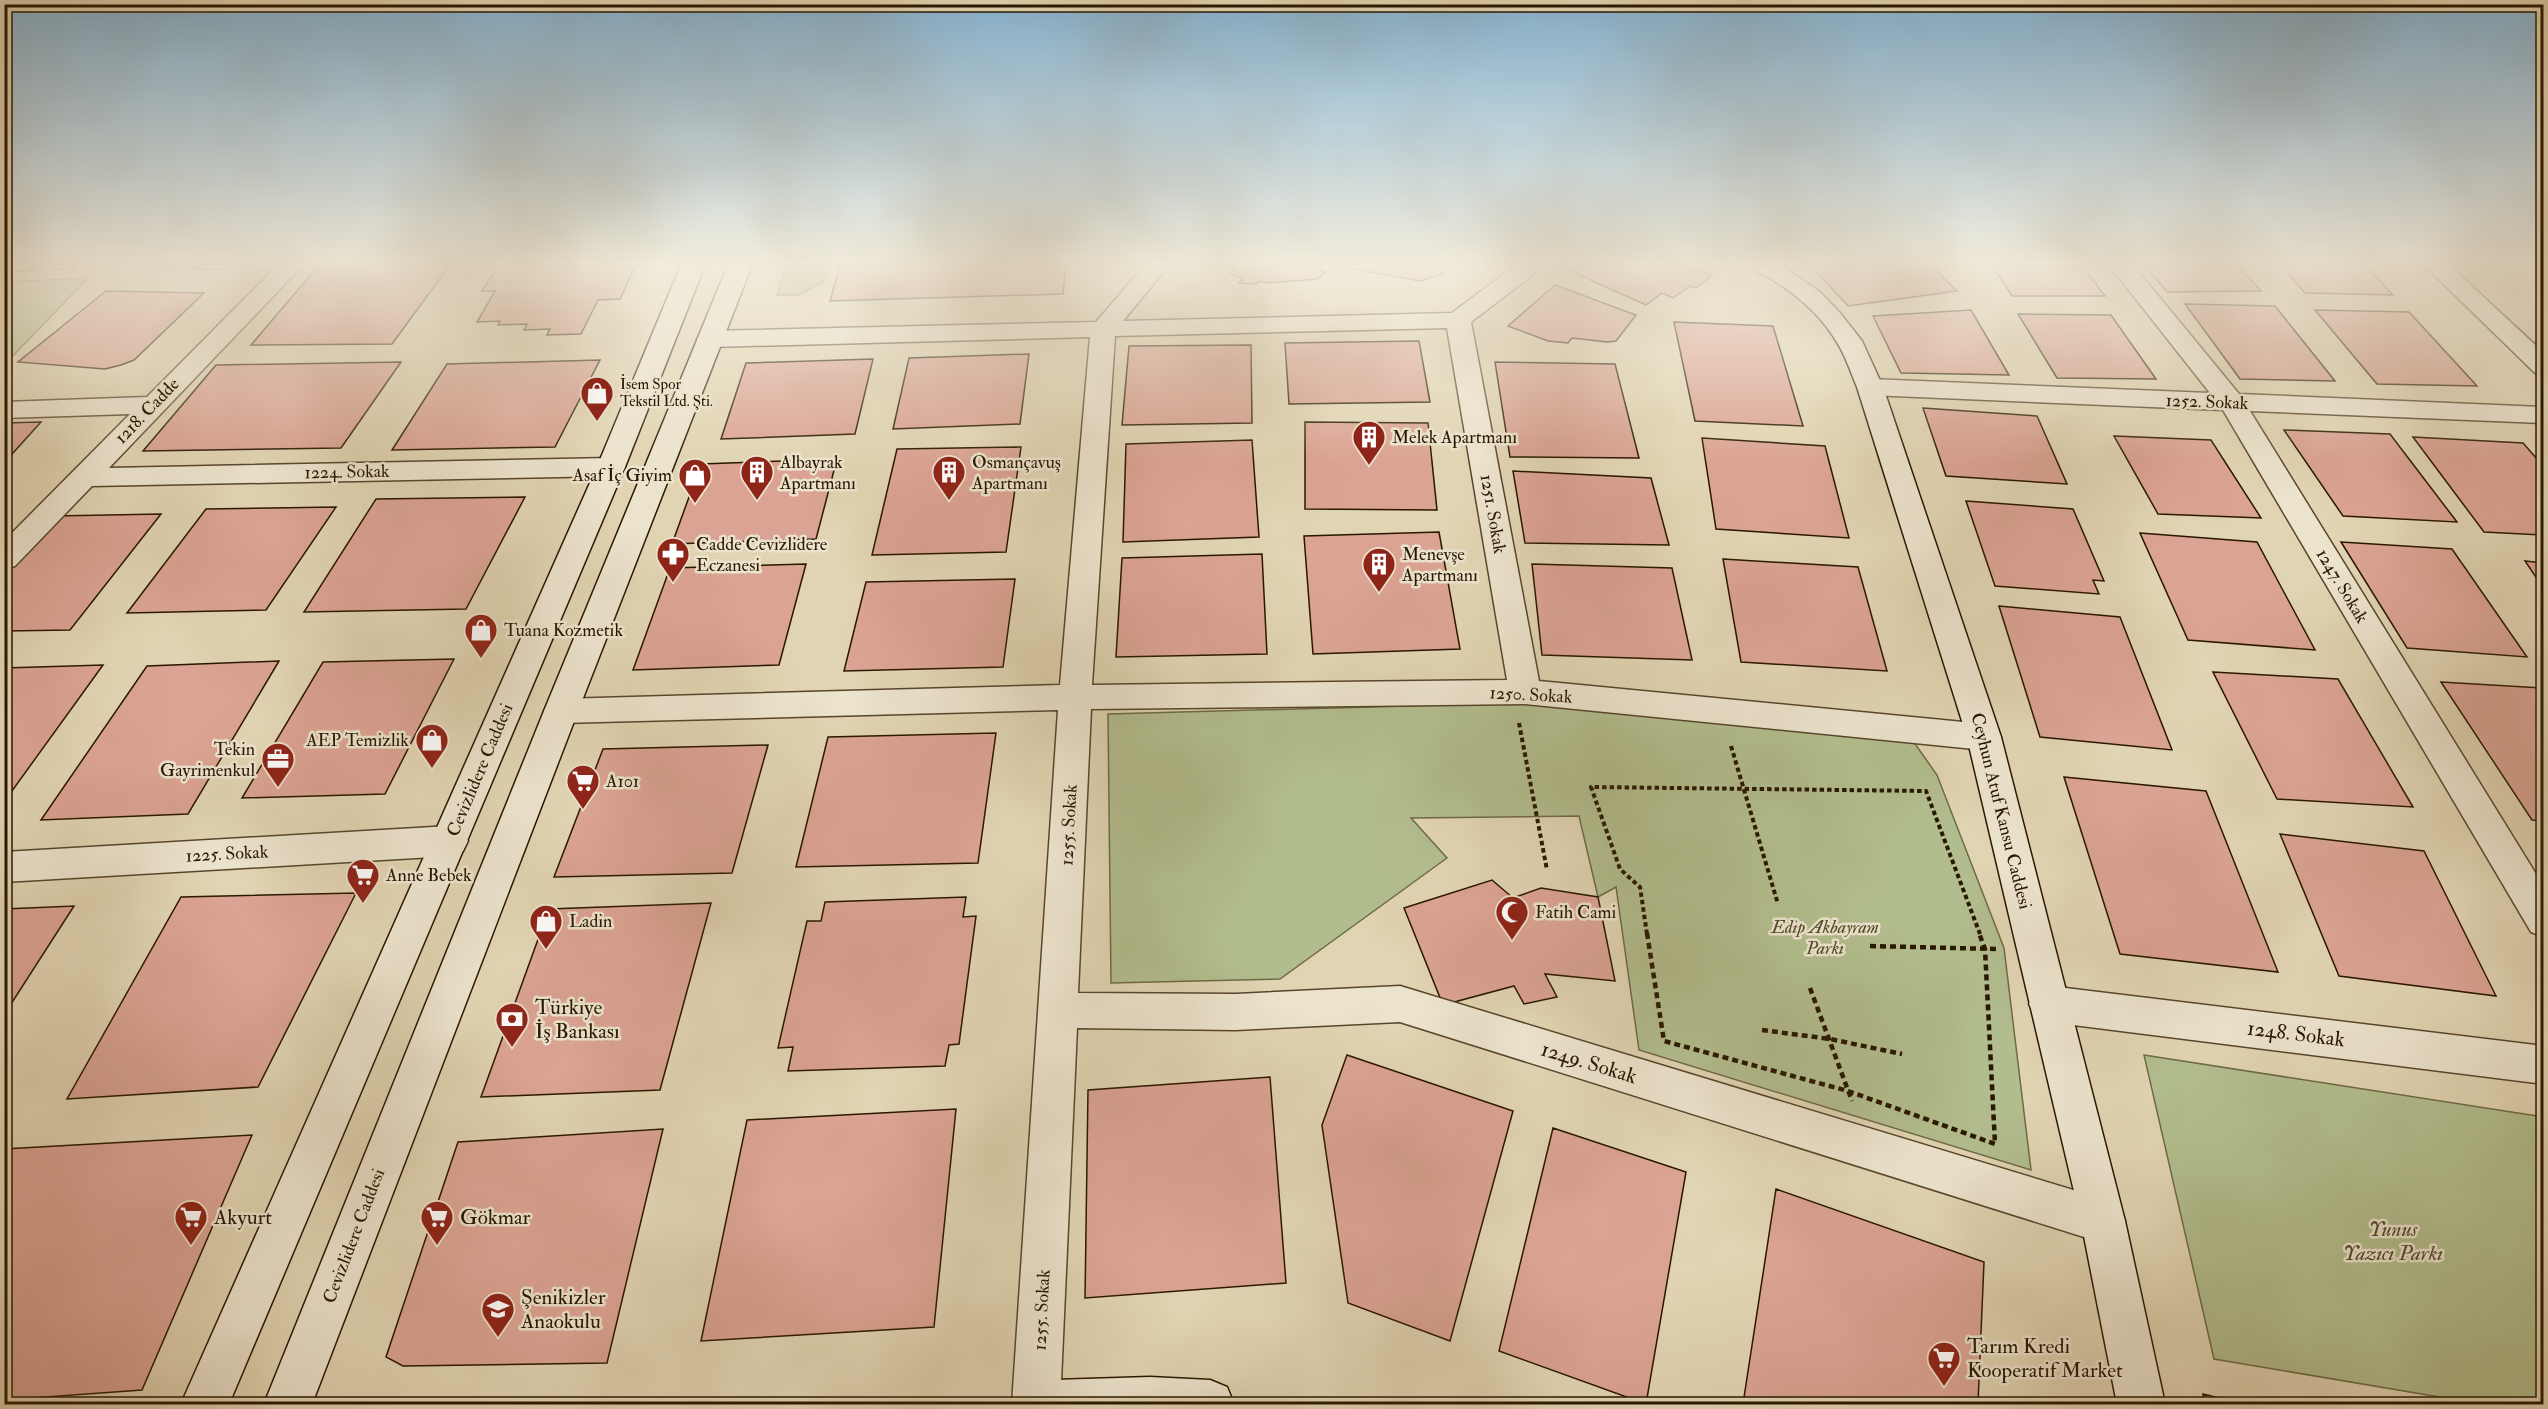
<svg xmlns="http://www.w3.org/2000/svg" width="2548" height="1409" font-family="'IM FELL Double Pica',serif">
  <style>
    .green { fill: #b2bd8d; stroke: #6e6a46; stroke-width: 1.5 }
    .building { fill: #dba393; stroke: #291700; stroke-width: 1.5 }
    .lines { fill: none; stroke-linecap: round; stroke-linejoin: round }
    .street-casing { stroke: #57462c; stroke-width: 3 }
    .secondary-casing { stroke: #291700; stroke-width: 3 }
    .path-far1 { stroke: #291700; stroke-width: 4; stroke-dasharray: 4.5 3; stroke-linecap: butt }
    .path { stroke: #291700; stroke-width: 4.5; stroke-dasharray: 6 4; stroke-linecap: butt }
    .street { fill: #ece3cd; fill-rule: evenodd }
    .secondary { fill: #ece3cd; fill-rule: evenodd }
    .labels { text-anchor: middle; dominant-baseline: central; stroke-width: 5; stroke-linejoin: round; paint-order: stroke }
    .far-poi-label { font-size: 15px; fill: #291700; stroke: #ece3cd; text-anchor: start }
    .street-label { font-size: 18px; fill: #291700; stroke: #ece3cd }
    .poi-label { font-size: 18px; fill: #291700; stroke: #ece3cd; text-anchor: start }
    .park-label { font-size: 18px; font-style: italic; fill: #52492a; stroke: #ece3cd }
    .near-poi-label { font-size: 21px; fill: #291700; stroke: #ece3cd; text-anchor: start }
    .near-street-label { font-size: 21px; fill: #291700; stroke: #ece3cd }
    .near-park-label { font-size: 21px; font-style: italic; fill: #52492a; stroke: #ece3cd }
  </style>
  <rect width="100%" height="100%" fill="#e1d4b2"/>
  <filter id="stains"><feTurbulence type="fractalNoise" baseFrequency=".00333" numOctaves="4"/><feColorMatrix values="0 0 0 0 .2 0 0 0 0 .09 0 0 0 0 .02 0 0 0 .5 -.17"/></filter>
  <radialGradient id="worn" r=".72"><stop offset=".6" stop-color="#630" stop-opacity="0"/><stop offset="1" stop-color="#630" stop-opacity=".3"/></radialGradient>
  <!-- green -->
  <path class="green" d="M786,265H831L823,282L798,295H777Z
    M88,278L5,364V282Z
    M1516,703L1913,741L1937,775L2004,948L2031,1170L1639,1050L1616,887L1598,897L1579,816L1411,818L1447,858L1280,979L1111,983L1108,714Z
    M2144,1055L2543,1117V1404H2481L2214,1359Z"/>
  <!-- building -->
  <path class="building" d="M4,265H76L72,269L4,272Z
    M228,265L222,270L140,266L141,265Z
    M319,265H450L392,344L251,345Z
    M498,265H627L626,269H634L620,299L598,300L581,334L547,335L550,329L524,330L527,324L498,325L500,321L477,322L495,291H482Z
    M840,265H1066L1063,294L830,301Z
    M1321,265L1317,270L1325,272L1318,279L1268,283L1260,281L1256,284L1239,283L1243,278L1231,274L1234,267L1223,266Z
    M1332,265H1455L1444,273L1420,281Z
    M1557,265H1685L1712,276L1696,288L1690,286L1673,298L1662,293L1646,305Z
    M1810,265H1930L1957,291L1848,306Z
    M1992,265H2082L2105,296H2012Z
    M2144,265H2237L2261,291L2167,292Z
    M2280,265H2365L2393,295L2305,293Z
    M1555,285L1636,315L1616,341L1607,342L1572,338L1568,343L1548,341L1508,326Z
    M106,291L204,293L134,360L121,365L105,369L18,362Z
    M2185,304L2275,306L2335,381L2240,379Z
    M1971,310L2009,375L1901,373L1873,316Z
    M2315,310L2409,312L2477,386L2377,384Z
    M2018,314L2111,315L2156,379L2057,378Z
    M1674,322L1773,326L1803,426L1695,421Z
    M1419,341L1430,402L1289,404L1285,343Z
    M1251,345L1252,423L1122,425L1129,346Z
    M1029,354L1020,424L893,429L909,358Z
    M873,359L855,434L721,439L746,363Z
    M600,360L555,447L392,450L447,364Z
    M401,362L341,448L143,451L216,365Z
    M1495,362L1615,364L1639,458L1510,457Z
    M1923,408L2037,416L2067,484L1946,476Z
    M41,422L4,463V423Z
    M1305,422L1428,423L1437,510L1305,509Z
    M2284,430L2390,434L2457,522L2343,516Z
    M2114,436L2211,440L2261,518L2158,514Z
    M2413,437L2523,443L2544,467V535L2484,532Z
    M1702,438L1825,446L1849,538L1716,529Z
    M1252,440L1259,537L1123,542L1126,444Z
    M1021,447L1006,552L872,555L897,449Z
    M837,459L816,539L672,544L701,464Z
    M1513,471L1651,478L1669,545L1525,543Z
    M525,497L466,609L304,612L376,499Z
    M1966,501L2073,509L2104,581L2093,580L2099,594L1995,586Z
    M336,507L266,610L127,613L206,509Z
    M161,514L70,630L4,631V573L54,516Z
    M1439,532L1460,649L1313,654L1304,536Z
    M2140,533L2257,542L2315,650L2188,640Z
    M2341,542L2452,549L2527,657L2407,648Z
    M1262,554L1267,654L1116,657L1122,558Z
    M1723,559L1858,567L1887,671L1741,662Z
    M2525,561L2544,563V589Z
    M806,564L779,665L633,670L670,568Z
    M1532,564L1672,568L1692,660L1542,655Z
    M1015,579L1003,667L844,671L866,582Z
    M1999,606L2120,617L2172,750L2040,737Z
    M454,659L385,794L242,798L323,662Z
    M279,661L188,814L41,820L147,666Z
    M103,665L4,802V668Z
    M2213,672L2338,679L2413,807L2277,799Z
    M2441,682L2544,688V821L2532,820Z
    M996,733L978,863L796,867L828,737Z
    M768,745L732,873L554,877L603,749Z
    M2064,777L2206,791L2278,972L2120,954Z
    M2280,834L2424,851L2496,996L2339,976Z
    M1492,880L1513,898L1541,888L1598,897L1615,981L1545,974L1557,997L1524,1004L1514,986L1443,1005L1404,908Z
    M356,893L258,1087L67,1099L181,897Z
    M966,897L963,917L976,916L959,1044L949,1045L945,1066L788,1071L793,1047L778,1048L807,921H821L825,902Z
    M711,903L660,1090L481,1097L549,909Z
    M74,906L4,1015V909Z
    M1347,1055L1513,1111L1450,1341L1348,1303L1322,1125Z
    M1270,1077L1286,1283L1085,1298L1088,1090Z
    M956,1109L934,1327L701,1341L747,1120Z
    M1553,1128L1686,1172L1646,1404L1499,1351Z
    M663,1129L607,1363L403,1366L386,1357L458,1142Z
    M252,1135L142,1390L4,1400V1149Z
    M1776,1189L1984,1262L1978,1404H1743Z
    M2203,1394L2244,1404H2204Z"/>
  <g class="lines">
    <defs>
      <path id="street" d="M278,265H303L109,468L611,458L621,461L625,467L621,473L611,476L92,486L15,566L4,569V541L130,414L4,418V402L147,397Z
        M1145,265H1169L1123,321L1452,313L1516,265H1543L1539,270L1471,322L1539,681L1984,724L1996,728L2001,737L1996,746L1984,750L1525,704L1091,709L1078,993L1236,994L1400,986L2103,1199L2119,1205L2125,1221L2119,1237L2103,1243L1400,1022L1236,1030L1077,1028L1060,1404H1012L1058,710L561,723L549,720L544,711L549,702L561,699L1060,685L1090,337L710,347L701,344L697,339L701,334L710,331L1096,322ZM1447,328L1507,680L1092,685L1115,336Z
        M2109,265H2133L2239,394L2544,407V423L2250,411L2544,887V937L2531,932L2223,410L1870,395L1861,393L1857,387L1861,381L1870,379L2210,393Z
        M450,826L463,831L468,841L463,851L450,856L4,882V852Z
        M2049,986L2544,1046V1084L2049,1022L2035,1016L2029,1004L2035,992Z"/>
      <path id="secondary" d="M681,265H705L625,467L229,1404H181L597,467Z
        M728,265H752L578,711L312,1404H264L544,711Z
        M1751,265H1781L1820,292L1840,313L1862,341L1883,387L2001,737L2125,1221L2165,1404H2117L2081,1221L1967,737L1857,387C1851,373 1846,357 1838,344C1819,311 1788,287 1755,270Z
        M2424,265H2449L2544,353V376L2535,373Z
        M1150,1377L1210,1380L1227,1387L1234,1404H1030L1037,1387L1054,1380Z"/>
    </defs>
    <!-- street casing -->
    <use href="#street" class="street-casing"/>
    <!-- secondary casing -->
    <use href="#secondary" class="secondary-casing"/>
    <!-- path-far1 -->
    <path class="path-far1" d="M1519,723L1547,870
      M1731,746L1778,904
      M1647,934L1640,887L1620,869L1591,787L1926,791L1980,934"/>
    <!-- path -->
    <path class="path" d="M1647,933L1664,1041L1848,1091L1995,1144L1985,949L1979,933
      M1870,946L1996,949
      M1810,988L1852,1101
      M1762,1030L1830,1039L1902,1054"/>
    <!-- street -->
    <use href="#street" class="street"/>
    <!-- secondary -->
    <use href="#secondary" class="secondary"/>
  </g>
  <!-- sky -->
  <linearGradient id="sky" x2="0" y2="1"><stop stop-color="#87b5d4"/><stop offset="0.57" stop-color="#f2ecdc"/><stop offset="1" stop-color="#f2ecdc" stop-opacity="0"/></linearGradient>
  <rect width="2548" height="462" fill="url(#sky)"/>
  <!-- icons -->
  <defs>
    <symbol id="shop-pin" viewBox="-11 -11 22 30"><path d="M0 17L-7.5 6A9.5 9.5 0 1 1 7.5 6Z" fill="#8f2418" stroke="#ece3cd"/><path d="M-5-2.5h2.3a2.7 3.5 0 0 1 5.4 0H5L5.5 6h-11ZM-1.5-2.5h3a1.5 2.3 0 0 0-3 0Z" fill="#fff"/></symbol>
    <symbol id="building-pin" viewBox="-11 -11 22 30"><path d="M0 17L-7.5 6A9.5 9.5 0 1 1 7.5 6Z" fill="#8f2418" stroke="#ece3cd"/><path d="M-4-6H4V6H1V3H-1V6H-4ZM-2.5-4.3h1.7v1.8h-1.7ZM.8-4.3h1.7v1.8H.8ZM-2.5-1h1.7V.8h-1.7ZM.8-1h1.7V.8H.8Z" fill="#fff"/></symbol>
    <symbol id="pharmacy-pin" viewBox="-11 -11 22 30"><path d="M0 17L-7.5 6A9.5 9.5 0 1 1 7.5 6Z" fill="#8f2418" stroke="#ece3cd"/><path d="M-2-6h4v4h4v4h-4v4h-4v-4h-4v-4h4Z" fill="#fff"/></symbol>
    <symbol id="office-pin" viewBox="-11 -11 22 30"><path d="M0 17L-7.5 6A9.5 9.5 0 1 1 7.5 6Z" fill="#8f2418" stroke="#ece3cd"/><path d="M-6-3h4V-5.5h4V-3h4V5H-6ZM-1-4.5V-3h2v-1.5ZM-6 0V1H6V0Z" fill="#fff"/></symbol>
    <symbol id="supermarket-pin" viewBox="-11 -11 22 30"><path d="M0 17L-7.5 6A9.5 9.5 0 1 1 7.5 6Z" fill="#8f2418" stroke="#ece3cd"/><path d="M-6-5.5h2.5l.6 2H6L4.5 2H-2.5L-4.4-4H-6ZM-1.5 3.2a1.3 1.3 0 1 0 .1 0ZM3 3.2a1.3 1.3 0 1 0 .1 0Z" fill="#fff"/></symbol>
    <symbol id="mosque-pin" viewBox="-11 -11 22 30"><path d="M0 17L-7.5 6A9.5 9.5 0 1 1 7.5 6Z" fill="#8f2418" stroke="#ece3cd"/><path d="M3.5-4.9A6 6 0 1 0 3.5 4.9A5 5 0 1 1 3.5-4.9Z" fill="#fff"/></symbol>
    <symbol id="bank-pin" viewBox="-11 -11 22 30"><path d="M0 17L-7.5 6A9.5 9.5 0 1 1 7.5 6Z" fill="#8f2418" stroke="#ece3cd"/><path d="M-6-4H6V4H-6ZM0-2.3a2.3 2.3 0 1 0 0 4.6a2.3 2.3 0 1 0 0-4.6Z" fill="#fff"/></symbol>
    <symbol id="school-pin" viewBox="-11 -11 22 30"><path d="M0 17L-7.5 6A9.5 9.5 0 1 1 7.5 6Z" fill="#8f2418" stroke="#ece3cd"/><path d="M0-5L7-2L0 1L-7-2ZM-4 1L0 2.5L4 1V4Q0 6-4 4Z" fill="#fff"/></symbol>
  </defs>
  <g fill-rule="evenodd">
    <use href="#shop-pin" x="578" y="374" width="38" height="52"/>
    <use href="#building-pin" x="1350" y="418" width="38" height="52"/>
    <use href="#building-pin" x="738" y="453" width="38" height="52"/>
    <use href="#building-pin" x="930" y="453" width="38" height="52"/>
    <use href="#shop-pin" x="676" y="456" width="38" height="52"/>
    <use href="#pharmacy-pin" x="654" y="535" width="38" height="52"/>
    <use href="#building-pin" x="1360" y="545" width="38" height="52"/>
    <use href="#shop-pin" x="462" y="611" width="38" height="52"/>
    <use href="#shop-pin" x="413" y="721" width="38" height="52"/>
    <use href="#office-pin" x="259" y="740" width="38" height="52"/>
    <use href="#supermarket-pin" x="564" y="762" width="38" height="52"/>
    <use href="#supermarket-pin" x="344" y="856" width="38" height="52"/>
    <use href="#mosque-pin" x="1493" y="893" width="38" height="52"/>
    <use href="#shop-pin" x="527" y="902" width="38" height="52"/>
    <use href="#bank-pin" x="493" y="1000" width="38" height="52"/>
    <use href="#supermarket-pin" x="172" y="1198" width="38" height="52"/>
    <use href="#supermarket-pin" x="418" y="1198" width="38" height="52"/>
    <use href="#school-pin" x="479" y="1290" width="38" height="52"/>
    <use href="#supermarket-pin" x="1925" y="1339" width="38" height="52"/>
  </g>
  <g class="labels">
    <!-- far-poi labels -->
    <g class="far-poi-label">
      <text x="620" y="384">İsem Spor<tspan x="620" dy="17">Tekstil Ltd. Şti.</tspan></text>
    </g>
    <!-- street labels -->
    <g class="street-label">
      <text transform="translate(2207 402) rotate(2)">1252. Sokak</text>
      <text transform="translate(147 411) rotate(-46)">1218. Cadde</text>
      <text transform="translate(347 472) rotate(-1)">1224. Sokak</text>
      <text transform="translate(1493 514) rotate(80)">1251. Sokak</text>
      <text transform="translate(2342 586) rotate(59)">1247. Sokak</text>
      <text transform="translate(1531 695) rotate(3)">1250. Sokak</text>
      <text transform="translate(480 770) rotate(-67)">Cevizlidere Caddesi</text>
      <text transform="translate(2001 811) rotate(76)">Ceyhun Atuf Kansu Caddesi</text>
      <text transform="translate(1069 825) rotate(-87)">1255. Sokak</text>
      <text transform="translate(227 854) rotate(-3)">1225. Sokak</text>
      <text transform="translate(354 1236) rotate(-69)">Cevizlidere Caddesi</text>
      <text transform="translate(1042 1310) rotate(-87)">1255. Sokak</text>
    </g>
    <!-- poi labels -->
    <g class="poi-label">
      <text x="1392" y="437">Melek Apartmanı</text>
      <text x="780" y="462">Albayrak<tspan x="780" dy="21">Apartmanı</tspan></text>
      <text x="972" y="462">Osmançavuş<tspan x="972" dy="21">Apartmanı</tspan></text>
      <text x="672" y="475" text-anchor="end">Asaf İç Giyim</text>
      <text x="696" y="544">Cadde Cevizlidere<tspan x="696" dy="21">Eczanesi</tspan></text>
      <text x="1402" y="554">Menevşe<tspan x="1402" dy="21">Apartmanı</tspan></text>
      <text x="504" y="630">Tuana Kozmetik</text>
      <text x="409" y="740" text-anchor="end">AEP Temizlik</text>
      <text x="255" y="749" text-anchor="end">Tekin<tspan x="255" dy="21">Gayrimenkul</tspan></text>
      <text x="606" y="781">A101</text>
      <text x="386" y="875">Anne Bebek</text>
      <text x="1535" y="912">Fatih Cami</text>
      <text x="569" y="921">Ladin</text>
    </g>
    <!-- park labels -->
    <g class="park-label">
      <text x="1825" y="927">Edip Akbayram<tspan x="1825" dy="21">Parkı</tspan></text>
    </g>
    <!-- near-poi labels -->
    <g class="near-poi-label">
      <text x="535" y="1007">Türkiye<tspan x="535" dy="24">İş Bankası</tspan></text>
      <text x="214" y="1217">Akyurt</text>
      <text x="460" y="1217">Gökmar</text>
      <text x="521" y="1297">Şenikizler<tspan x="521" dy="24">Anaokulu</tspan></text>
      <text x="1967" y="1346">Tarım Kredi<tspan x="1967" dy="24">Kooperatif Market</tspan></text>
    </g>
    <!-- near-street labels -->
    <g class="near-street-label">
      <text transform="translate(2296 1034) rotate(7)">1248. Sokak</text>
      <text transform="translate(1589 1063) rotate(17)">1249. Sokak</text>
    </g>
    <!-- near-park labels -->
    <g class="near-park-label">
      <text x="2393" y="1229">Yunus<tspan x="2393" dy="24">Yazıcı Parkı</tspan></text>
    </g>
  </g>
  <!-- margin -->
  <rect width="2548" height="1409" fill="none" stroke="#e1d4b2" stroke-width="24"/>
  <rect x="6" y="6" width="2536" height="1397" fill="none" stroke="#291700" stroke-width="3"/>
  <rect x="12" y="12" width="2524" height="1385" fill="none" stroke="#291700" stroke-width="1.5"/>
  <rect width="100%" height="100%" filter="url(#stains)"/>
  <rect width="100%" height="100%" fill="url(#worn)"/>
</svg>
